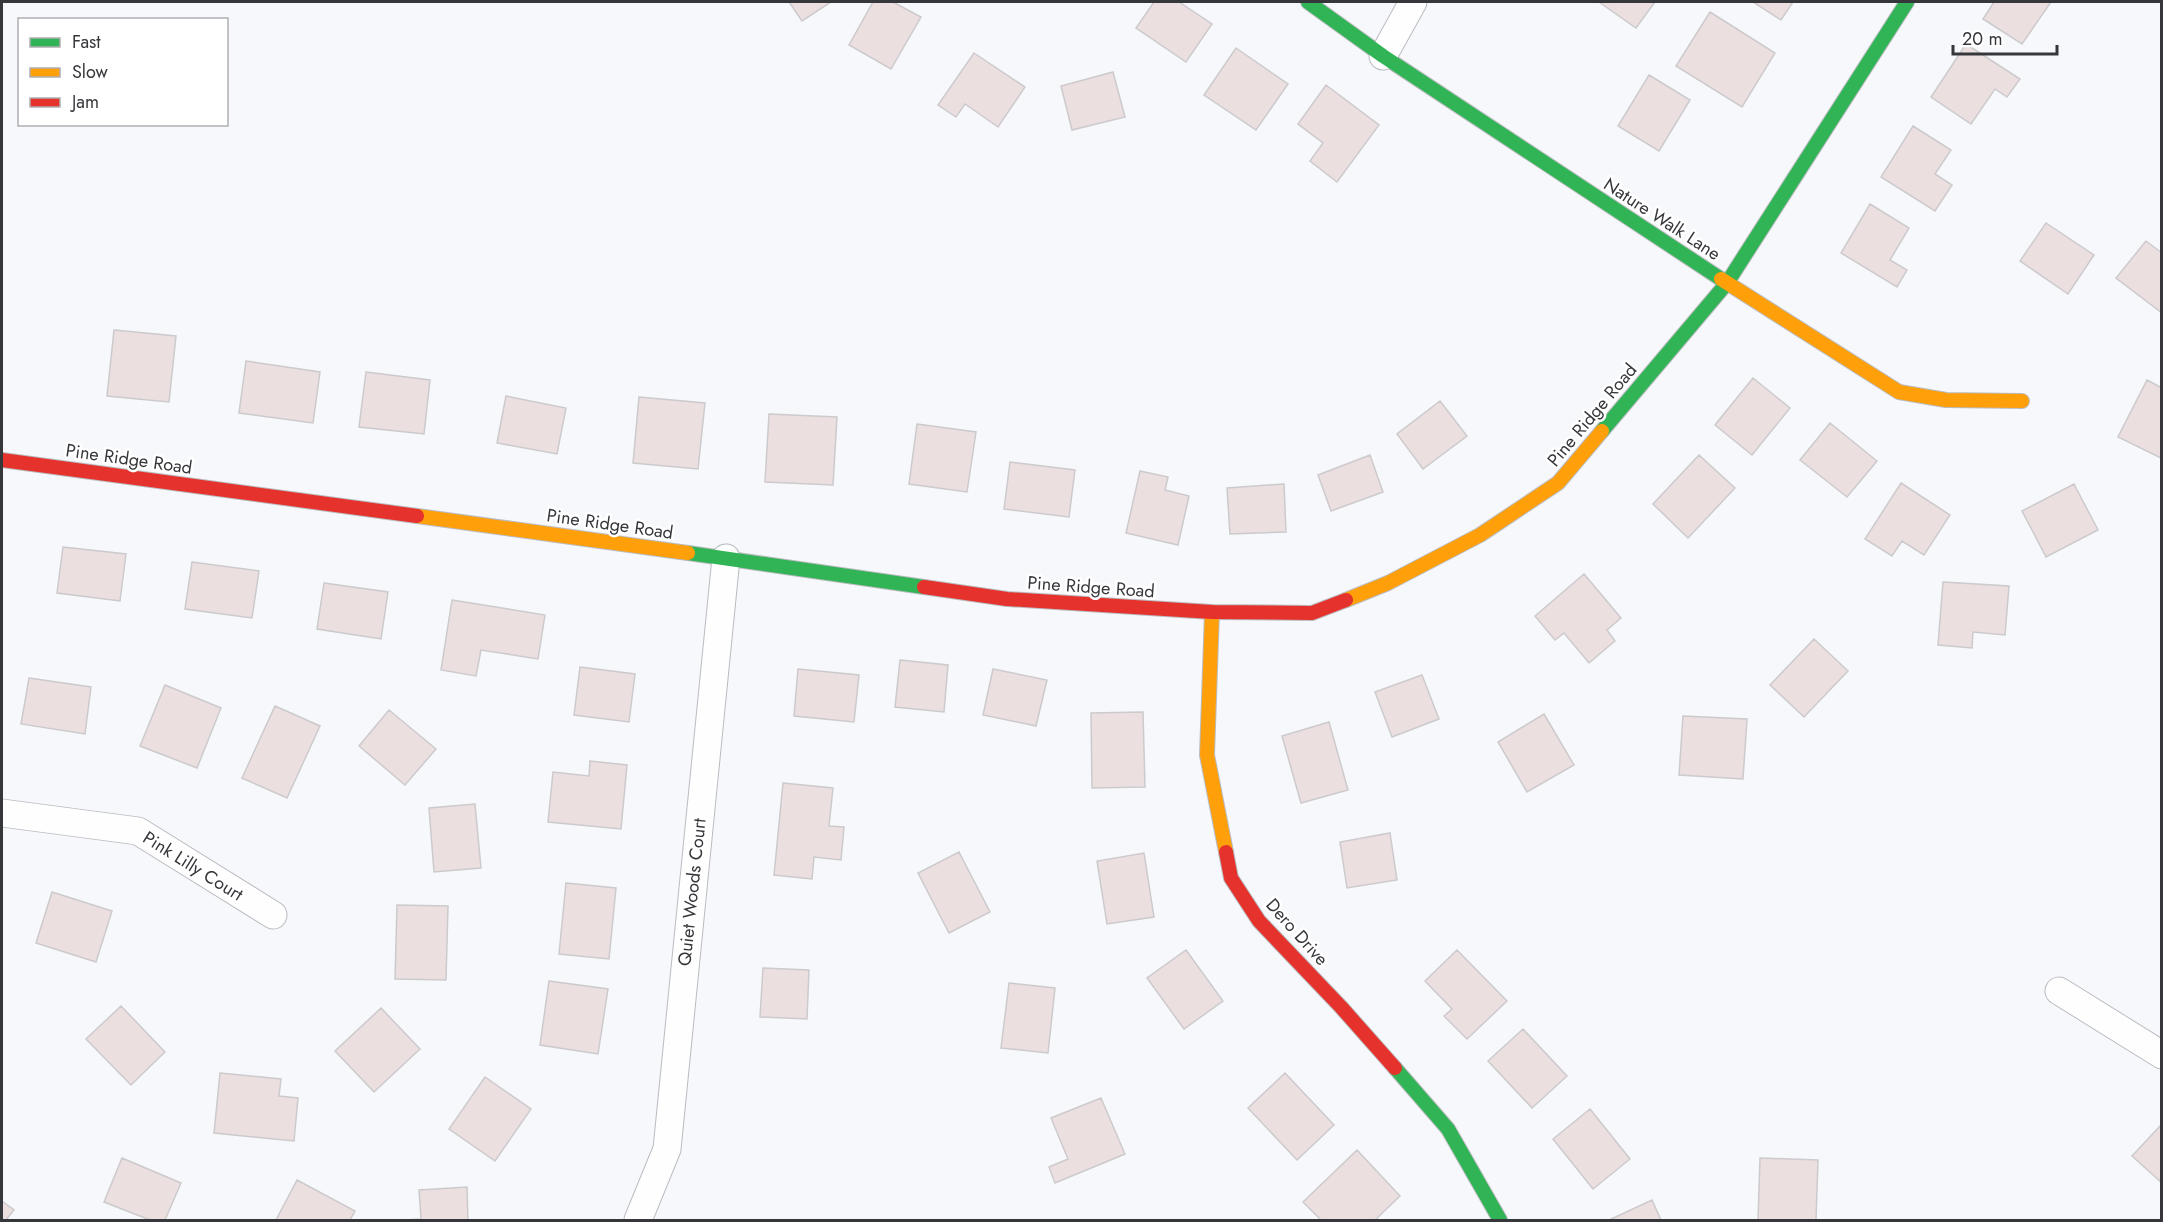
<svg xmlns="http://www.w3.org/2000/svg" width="2163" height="1222" font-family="Jost,sans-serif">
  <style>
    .building { fill: #ebdfe0; stroke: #cccacc; stroke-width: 1.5 }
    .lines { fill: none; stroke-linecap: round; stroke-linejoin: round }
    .street-casing { stroke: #babcc0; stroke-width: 29 }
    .fast-casing { stroke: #babcc0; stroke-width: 16 }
    .slow-casing { stroke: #babcc0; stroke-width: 16 }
    .jam-casing { stroke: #babcc0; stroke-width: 16 }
    .street { stroke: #fefeff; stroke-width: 27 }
    .fast { stroke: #30b455; stroke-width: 14 }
    .slow { stroke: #ff9f0a; stroke-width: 14 }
    .jam { stroke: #e5322d; stroke-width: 14 }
    .labels { text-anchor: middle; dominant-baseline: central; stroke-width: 5; stroke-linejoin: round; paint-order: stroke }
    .street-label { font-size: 18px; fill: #36373b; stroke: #fff }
  </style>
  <rect width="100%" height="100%" fill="#f7f8fc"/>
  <!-- building -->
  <path class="building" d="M789,2H831L802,21Z
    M873,2H893L921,17L891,69L849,45Z
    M1154,2H1179L1212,24L1186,62L1136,28Z
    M1599,2H1655L1636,28Z
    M1753,2H1793L1781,20Z
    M1994,2H2051L2022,44L1983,19Z
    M1710,12L1775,53L1742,107L1676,66Z
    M1966,44L2020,79L2007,97L1995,89L1971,124L1931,97Z
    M1236,48L1288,84L1256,130L1204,95Z
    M974,53L1025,87L998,127L965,104L956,117L938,105Z
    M1113,72L1125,117L1072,130L1061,86Z
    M1649,75L1690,100L1659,151L1618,126Z
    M1326,85L1379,125L1337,182L1310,161L1323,143L1298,124Z
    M1913,126L1951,150L1935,174L1952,185L1935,211L1881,177Z
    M1870,204L1909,228L1890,260L1907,270L1897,287L1841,253Z
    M2046,223L2094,255L2068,294L2020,261Z
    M2146,241L2162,253V313L2116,278Z
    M114,330L176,336L169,402L107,396Z
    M246,361L320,372L313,423L239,413Z
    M366,372L430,380L424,434L359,427Z
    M1753,378L1790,408L1752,455L1715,425Z
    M2147,380L2162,388L2161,458L2118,437Z
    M506,396L566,408L557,454L497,443Z
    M639,397L705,403L698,469L633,463Z
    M1440,401L1467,436L1423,469L1397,434Z
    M769,414L837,417L833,485L765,482Z
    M1830,423L1877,461L1847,497L1800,460Z
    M917,424L976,432L967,492L909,484Z
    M1370,455L1383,492L1331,511L1318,475Z
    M1699,455L1735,488L1688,538L1653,504Z
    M1010,462L1075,470L1069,517L1004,509Z
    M1140,471L1168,477L1165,490L1189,496L1178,545L1126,533Z
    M1901,483L1950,515L1924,555L1902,541L1892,556L1865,539Z
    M1284,484L1286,532L1230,534L1227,488Z
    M2074,484L2098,530L2046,557L2022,511Z
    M63,547L126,554L120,601L57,593Z
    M192,562L259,571L252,618L185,609Z
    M1584,574L1621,618L1607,630L1615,641L1589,663L1564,633L1555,640L1535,616Z
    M1943,582L2009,586L2005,635L1973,632L1972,648L1938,645Z
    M324,583L388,592L381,639L317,629Z
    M452,600L545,615L538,659L481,650L476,676L441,670Z
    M1814,639L1848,671L1804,717L1770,685Z
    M900,660L948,665L944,712L895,707Z
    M580,667L635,674L629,722L574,715Z
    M798,669L859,675L854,722L794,716Z
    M993,669L1047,680L1036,726L983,715Z
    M1422,675L1439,719L1392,737L1375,692Z
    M29,678L91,687L85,734L21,724Z
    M165,685L221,708L197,768L140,746Z
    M275,706L320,726L287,798L242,778Z
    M389,710L436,749L405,785L359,746Z
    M1143,712L1145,787L1092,788L1091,713Z
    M1544,714L1574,765L1527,792L1498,742Z
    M1683,716L1747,719L1743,779L1679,775Z
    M1329,722L1348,790L1301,803L1282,736Z
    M590,761L627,765L621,829L548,822L553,772L589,776Z
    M783,783L833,788L829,826L844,827L841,860L814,857L812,879L774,875Z
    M475,804L481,868L434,872L429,808Z
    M1390,833L1397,880L1347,888L1340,842Z
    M959,852L990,912L949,933L918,873Z
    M1144,853L1154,917L1107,924L1097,861Z
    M566,883L616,888L609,959L559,954Z
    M52,892L112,911L96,962L36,943Z
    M397,905L448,906L446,980L395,979Z
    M1186,950L1223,1001L1184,1029L1147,978Z
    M1457,950L1507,1001L1467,1039L1444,1016L1452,1009L1425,981Z
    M763,968L809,970L807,1019L760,1017Z
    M549,981L608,989L598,1054L540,1045Z
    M1009,983L1055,988L1048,1053L1001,1048Z
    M121,1006L165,1052L131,1085L86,1039Z
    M381,1008L420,1049L374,1092L335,1051Z
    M1523,1029L1567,1076L1532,1108L1488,1061Z
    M220,1073L281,1079L279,1096L298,1098L294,1141L214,1133Z
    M1285,1073L1334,1125L1297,1160L1248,1108Z
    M485,1077L531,1109L495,1161L449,1129Z
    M1101,1098L1125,1154L1055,1183L1049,1167L1068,1159L1051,1118Z
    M1590,1109L1630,1159L1593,1189L1553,1139Z
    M2162,1124V1183L2132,1156Z
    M1357,1150L1400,1196L1375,1220H1321L1303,1202Z
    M122,1158L181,1183L165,1220H150L104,1202Z
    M1760,1158L1818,1160L1816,1220H1758Z
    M297,1180L355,1211L350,1220H276Z
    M467,1187L468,1220H404L421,1219L419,1190Z
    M1652,1200L1661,1220H1609Z
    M2,1201L14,1210L6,1220H2Z"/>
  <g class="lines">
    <defs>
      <path id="street" d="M1383,56L1413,2
        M2,813L138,831L273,915
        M2059,991L2162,1055
        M638,1220L667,1149L726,558"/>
      <path id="fast" d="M1308,2L1383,56L1721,279
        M1602,431L1727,283L1907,2
        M688,553L924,587
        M1395,1068L1448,1129L1500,1220"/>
      <path id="slow" d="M1721,279L1899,392L1946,400L2022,401
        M417,516L688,553
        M1346,600L1388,583L1480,535L1558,483L1602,431
        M1212,612L1207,755L1226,852"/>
      <path id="jam" d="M2,460L417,516
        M924,587L1007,599L1212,612L1312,613L1346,600
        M1226,852L1231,878L1259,921L1341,1007L1395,1068"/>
    </defs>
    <!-- street casing -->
    <use href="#street" class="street-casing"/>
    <!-- fast casing -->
    <use href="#fast" class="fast-casing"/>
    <!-- slow casing -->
    <use href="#slow" class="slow-casing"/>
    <!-- jam casing -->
    <use href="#jam" class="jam-casing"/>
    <!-- street -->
    <use href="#street" class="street"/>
    <!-- fast -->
    <use href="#fast" class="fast"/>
    <!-- slow -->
    <use href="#slow" class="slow"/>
    <!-- jam -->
    <use href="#jam" class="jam"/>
  </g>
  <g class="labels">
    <!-- street labels -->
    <g class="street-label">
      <text transform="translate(1662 219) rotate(33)">Nature Walk Lane</text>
      <text transform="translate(1592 415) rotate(-50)">Pine Ridge Road</text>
      <text transform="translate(129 459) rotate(8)">Pine Ridge Road</text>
      <text transform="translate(610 524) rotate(8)">Pine Ridge Road</text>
      <text transform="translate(1091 587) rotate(4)">Pine Ridge Road</text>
      <text transform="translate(193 866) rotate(32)">Pink Lilly Court</text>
      <text transform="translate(692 892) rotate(-84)">Quiet Woods Court</text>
      <text transform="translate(1297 932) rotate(48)">Dero Drive</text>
    </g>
  </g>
  <!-- border -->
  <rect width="2163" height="1222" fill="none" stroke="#36373b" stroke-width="6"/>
  <!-- legend -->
  <rect x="18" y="18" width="210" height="108" fill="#ffffff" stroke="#afafb1" stroke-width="1.5"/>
  <rect x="30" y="38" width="30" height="9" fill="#30b455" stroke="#afafb1" stroke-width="1.5"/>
  <text x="72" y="48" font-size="18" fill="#36373b">Fast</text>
  <rect x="30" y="68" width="30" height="9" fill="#ff9f0a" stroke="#afafb1" stroke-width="1.5"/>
  <text x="72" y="78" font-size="18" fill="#36373b">Slow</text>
  <rect x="30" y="98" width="30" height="9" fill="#e5322d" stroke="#afafb1" stroke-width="1.5"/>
  <text x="72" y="108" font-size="18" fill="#36373b">Jam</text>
  <!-- scale -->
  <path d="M1953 45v9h104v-9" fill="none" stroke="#36373b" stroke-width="3"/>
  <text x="1962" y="45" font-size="18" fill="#36373b" stroke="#ffffff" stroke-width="4.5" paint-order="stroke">20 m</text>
</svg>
